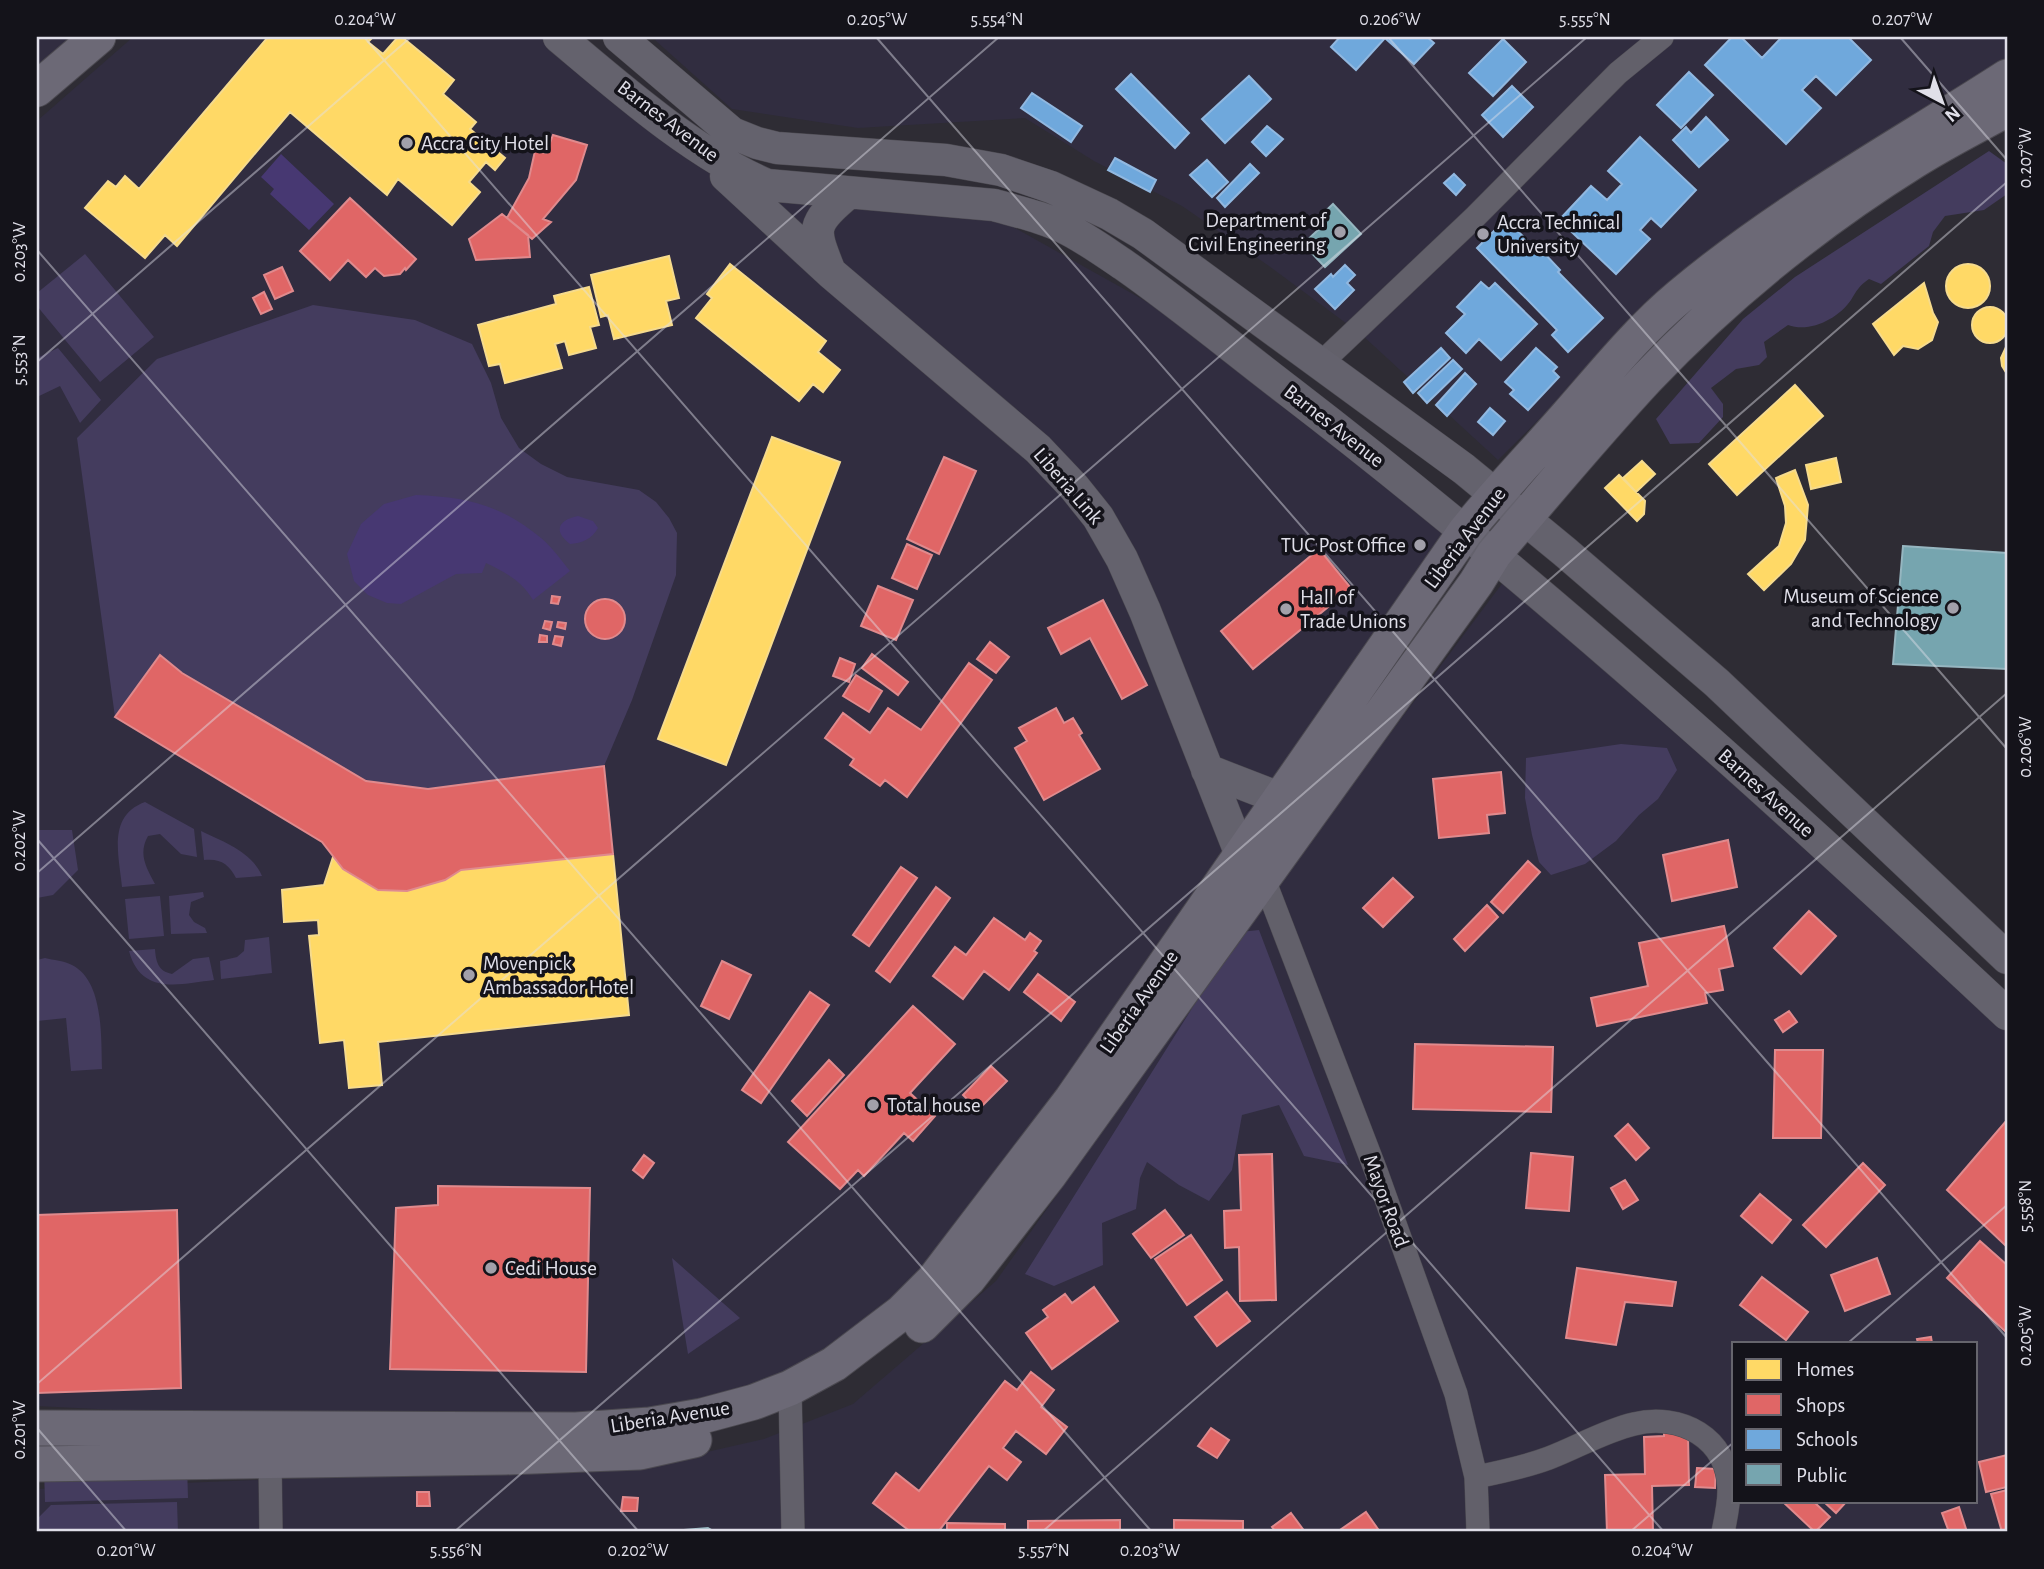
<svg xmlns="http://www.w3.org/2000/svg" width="2044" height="1569" font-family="'Alegreya Sans',sans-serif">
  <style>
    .built { fill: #312d40; fill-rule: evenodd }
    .green { fill: #443c5e }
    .water { fill: #473872 }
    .homes { fill: #ffd966; stroke: #f6db8d; stroke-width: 2 }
    .shops { fill: #e06666; stroke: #e08a8d; stroke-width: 2 }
    .schools { fill: #6fa8dc; stroke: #91b8e0; stroke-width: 2 }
    .public { fill: #76a5af; stroke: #96b6c0; stroke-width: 2 }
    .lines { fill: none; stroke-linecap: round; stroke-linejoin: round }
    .street-casing { stroke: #4b4950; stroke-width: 24 }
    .secondary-casing { stroke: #4b4950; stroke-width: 33 }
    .primary-casing { stroke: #4b4950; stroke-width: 37 }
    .street { stroke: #62606a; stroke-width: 23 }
    .secondary { stroke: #64626d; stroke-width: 32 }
    .primary { stroke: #6c6976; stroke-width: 35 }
    .ticks { fill: none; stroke: #e0dfe9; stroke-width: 2; stroke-opacity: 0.45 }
    .poi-dot { fill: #a2a0aa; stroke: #14131a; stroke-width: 2.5 }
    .labels { text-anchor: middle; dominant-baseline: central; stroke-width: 7; stroke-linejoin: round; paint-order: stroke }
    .street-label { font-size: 21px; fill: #e0dfe9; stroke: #14131a }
    .poi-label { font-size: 21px; fill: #e0dfe9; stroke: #14131a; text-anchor: start }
    .neatline { fill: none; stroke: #e0dfe9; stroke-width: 2.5 }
    .ticks-label { font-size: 18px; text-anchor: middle; fill: #e0dfe9 }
  </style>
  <rect width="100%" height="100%" fill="#2e2c34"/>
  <!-- built -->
  <path class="built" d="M37,37H71L37,70Z
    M133,37H552L684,150L857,204L1006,223L1149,303L1456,531L1025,1150L920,1275L804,1370L679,1411L277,1418L37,1406V121Z
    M658,37H2007V63L1647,312L1498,460L1362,335L1269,266L1182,206L1094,161L1025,118L858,128L732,109L655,40Z
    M1507,577L2007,1028V1532H37V1489L407,1474L632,1469L764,1439L853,1404L996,1281L1259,909ZM1734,1343H1976V1501H1734Z"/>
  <!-- green -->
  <path class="green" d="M1989,151L2007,164V194L1984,210L1945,216L1933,232L1929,246L1881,284L1869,279C1859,286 1857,290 1851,300C1838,319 1810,333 1788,325L1764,342L1767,357L1759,365L1736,369L1711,388L1723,404V417L1699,443L1670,444L1656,419L1743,319L1795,277Z
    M85,254L154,337L100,382L37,306V293Z
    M313,305L415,320L472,344L491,383L501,418L519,448L541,464L567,477L639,490L656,502L669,518L677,533L676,575L632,700L604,766L428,789L366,781L182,673L160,656L115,717L77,438L157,359Z
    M58,348L101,400L80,423L60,386L37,397V358Z
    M1621,744L1667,748L1677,770L1658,799L1639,815L1616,841L1585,864L1551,875L1539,862L1532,835L1525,798L1526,758Z
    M145,802L194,829L197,857L181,854L160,834L148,836C138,854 146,867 155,884L122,887C119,855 107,816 145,802Z
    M37,830H72L78,870L53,895L37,898Z
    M201,831C224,842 252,852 262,876L236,878C229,864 220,858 204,860Z
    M203,892L204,897L191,902L189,915L194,922L205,928L207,933L171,934L169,896Z
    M160,896L164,936L129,939L125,899Z
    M1259,930L1348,1165L1304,1156L1279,1105L1242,1115L1232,1170L1209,1201L1179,1185L1147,1162L1140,1178L1136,1209L1102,1223L1103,1265L1054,1286L1025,1274L1240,932Z
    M269,937L272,973L221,979L220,961L237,957L244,951L245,940Z
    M155,949C156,962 158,971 172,974L193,959L209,957L214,980C180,984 141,996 129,951Z
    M45,958C53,960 65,961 72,965C104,981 101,1038 102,1069L71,1071L66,1018L37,1021V960Z
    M672,1258L740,1318L688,1354Z
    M187,1465L188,1498L45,1502L44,1469Z
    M177,1502L178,1532H37V1519L51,1505Z"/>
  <!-- water -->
  <path class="water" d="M281,154L334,204L309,230L270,194L274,189L261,177Z
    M416,495C466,497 502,505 541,538C552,547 561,560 570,571L533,600C522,581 505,572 486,563L482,573L456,574L401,604L387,603L368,595L354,581L347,554L361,524L384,504Z
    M578,516L593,521L598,528C592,539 582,543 570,544C553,531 558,520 578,516Z"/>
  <!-- homes -->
  <path class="homes" d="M268,37H373L368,42L383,54L398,37H402L454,80L443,94L476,122L470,129L505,158L495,170L486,162L469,182L480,192L452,225L398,179L387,195L290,112L177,246L165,235L145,258L85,208L108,181L116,187L125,176L139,189Z
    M669,256L679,298L666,301L672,325L614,339L608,315L601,317L591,275Z
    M1946 286a22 22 0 1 1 44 0a22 22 0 1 1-44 0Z
    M730,264L826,341L818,352L840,370L823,392L813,384L799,401L696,318L712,298L707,294Z
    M1924,283L1933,313L1938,322L1932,340L1918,349L1903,346L1894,355L1873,324Z
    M589,287L599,325L590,327L596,348L569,355L565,341L555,344L562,368L505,383L500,364L489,366L478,325L556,304L554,296Z
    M1972 325a18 18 0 1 1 36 0a18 18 0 1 1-36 0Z
    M2007,345V344V374L2002,366L2001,358Z
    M1795,385L1823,416L1737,495L1709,464Z
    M772,437L840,462L726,765L658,739Z
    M1836,458L1841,482L1811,489L1806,465Z
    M1642,461L1655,474L1636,492L1623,478Z
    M1795,470L1808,505L1805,540L1791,564L1764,590L1748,574L1779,546L1786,523L1785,506L1776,478Z
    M1619,475L1645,501L1644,514L1637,521L1605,488Z
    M613,854L629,1015L378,1042L382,1085L349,1088L344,1040L320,1043L309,936L319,935L318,920L284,922L282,890L324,885L333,857L343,869L378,890L407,891L445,880L461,870Z"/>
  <!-- shops -->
  <path class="shops" d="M553,135L587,145L576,180L543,219L551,222L532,239L507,218L529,178L535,151L546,153Z
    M350,198L416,259L406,270L405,268L400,274L384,276L375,268L366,277L348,260L330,280L300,251Z
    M502,214L528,235L530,257L476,260L469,239Z
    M282,267L293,291L275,299L264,275Z
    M264,292L272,309L261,314L253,298Z
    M944,457L976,471L939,554L907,539Z
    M907,544L932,555L917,589L892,578Z
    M1319,549L1351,588L1253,669L1221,631Z
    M878,586L913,600L896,640L861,626Z
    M552,596L560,597L558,604L551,603Z
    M585 619a20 20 0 1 1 40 0a20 20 0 1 1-40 0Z
    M1103,600L1147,685L1122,699L1090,638L1061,654L1048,628Z
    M545,621L552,622L550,630L543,628Z
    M558,622L566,623L565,629L557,627Z
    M540,635L547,636V642H539Z
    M555,636L563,637L561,646L553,644Z
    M990,642L1009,657L996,673L977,659Z
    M872,654L908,682L898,695L862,668Z
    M160,655L182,673L366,781L428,789L604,766L613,854L461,870L445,880L407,891L378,890L343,869L322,842L115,717Z
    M840,658L855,664L849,682L833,676Z
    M969,663L992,680L907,797L885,780L880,786L850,765L854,759L825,738L843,713L870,733L888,708L921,730Z
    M856,675L882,691L869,712L843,696Z
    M1056,708L1064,723L1073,718L1082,733L1079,735L1100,769L1044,800L1015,748L1027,741L1019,728Z
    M1501,772L1505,813L1487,815L1489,833L1439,838L1433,779Z
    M1728,840L1737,887L1672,901L1663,855Z
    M1528,861L1540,872L1503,913L1491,902Z
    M901,867L917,878L869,946L853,935Z
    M1393,878L1413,897L1383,927L1363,908Z
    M936,887L950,898L890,982L876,971Z
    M1487,905L1498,917L1465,951L1454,939Z
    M1809,911L1836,936L1801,974L1774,948Z
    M994,918L1025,940L1030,933L1041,941L1034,951L1037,953L1009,990L984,971L963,999L933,976L955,947L966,955Z
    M1724,926L1733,966L1719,969L1723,990L1705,993L1707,1003L1597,1026L1591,998L1648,986L1639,943Z
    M722,961L751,975L729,1019L701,1006Z
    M1038,974L1075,1002L1061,1021L1024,992Z
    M810,992L829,1005L761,1103L742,1090Z
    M913,1006L955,1044L910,1093L935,1116L913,1141L904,1133L864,1176L858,1170L840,1189L788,1142Z
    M1789,1011L1797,1022L1783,1032L1775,1020Z
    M1415,1044L1553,1047L1551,1112L1413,1109Z
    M1775,1050H1823L1821,1138H1773Z
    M829,1060L844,1075L807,1116L792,1101Z
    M991,1066L1007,1081L978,1110L963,1095Z
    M2007,1120V1247L1947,1190Z
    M1628,1124L1649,1148L1636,1160L1615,1136Z
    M1531,1153L1573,1157L1569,1211L1526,1208Z
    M1272,1154L1276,1300L1240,1301L1239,1247L1225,1248L1224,1211L1241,1210L1239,1155Z
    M644,1155L654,1163L643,1178L633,1170Z
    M1863,1163L1885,1185L1826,1247L1803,1225Z
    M1625,1180L1638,1200L1623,1209L1611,1188Z
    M438,1186L590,1188L586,1372L390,1369L396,1208L438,1205Z
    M1760,1194L1791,1220L1772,1243L1741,1216Z
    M177,1210L181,1388L37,1393V1215Z
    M1165,1210L1184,1235L1151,1258L1133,1234Z
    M1191,1235L1222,1280L1187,1305L1155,1259Z
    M1980,1241L2007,1265V1333L1947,1278Z
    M1877,1258L1890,1294L1845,1311L1831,1275Z
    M1577,1268L1676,1282L1672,1306L1625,1302L1616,1345L1566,1338Z
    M1762,1277L1808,1312L1786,1340L1740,1305Z
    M1094,1287L1118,1321L1052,1369L1026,1333L1048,1317L1043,1310L1065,1294L1072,1303Z
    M1227,1292L1250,1321L1217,1346L1195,1317Z
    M1931,1337L1932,1343H1918L1917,1339Z
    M1031,1372L1054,1390L1041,1407L1067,1427L1046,1454L1016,1431L1003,1448L1021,1462L1007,1480L989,1466L938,1532H911L873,1503L896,1473L919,1491L1005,1381L1017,1390Z
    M1211,1428L1229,1440L1217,1458L1198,1446Z
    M1664,1429L1688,1436L1689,1485L1652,1486L1653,1532H1607L1605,1475L1645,1474L1644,1437L1664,1436Z
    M2007,1455V1487L1986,1492L1979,1462Z
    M1697,1468L1716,1469L1715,1488L1695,1487Z
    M2007,1490V1532H2002L1991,1494Z
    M417,1492H429L430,1506H417Z
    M623,1497L638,1498L637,1511H621Z
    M1782,1501H1813L1830,1517L1815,1532Z
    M1823,1501H1847L1836,1513Z
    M1959,1507L1967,1532H1949L1942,1513Z
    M1366,1512L1380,1532H1337Z
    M1291,1513L1305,1532H1276L1272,1527Z
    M1120,1520V1532H1028V1521Z
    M1174,1520L1243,1521V1532H1174Z
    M947,1523L1005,1524V1532H947Z"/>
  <!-- schools -->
  <path class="schools" d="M1340,37H1386L1356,70L1331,47Z
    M1388,37H1427L1434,43L1414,64L1386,39Z
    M1732,37H1741L1762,58L1781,38L1779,37H1848L1871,60L1836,95L1816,76L1802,90L1821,108L1786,144L1705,65Z
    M1503,39L1526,62L1493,96L1469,73Z
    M1689,72L1713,95L1681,128L1657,105Z
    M1131,74L1189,133L1175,148L1116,89Z
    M1249,76L1271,99L1225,143L1202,119Z
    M1512,86L1533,107L1503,137L1482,115Z
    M1032,93L1082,126L1071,142L1021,108Z
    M1706,117L1728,140L1699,167L1673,140L1686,127L1691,133Z
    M1267,126L1283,139L1266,156L1252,142Z
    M1640,137L1696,190L1661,227L1651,218L1640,230L1650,239L1616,274L1559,220L1591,186L1607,200L1622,184L1608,171Z
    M1115,158L1156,180L1150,192L1108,170Z
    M1207,160L1228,182L1212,197L1190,175Z
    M1250,164L1259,173L1225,207L1217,198Z
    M1454,174L1465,185L1456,195L1444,183Z
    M1506,219L1542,256L1544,253L1560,270L1558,272L1603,318L1568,352L1552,335L1557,330L1477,248Z
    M1345,265L1355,275L1347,283L1354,290L1335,309L1315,289L1331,274L1333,277Z
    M1481,282L1489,289L1495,283L1537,324L1501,360L1479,339L1466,353L1446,333L1465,314L1457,307Z
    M1441,348L1450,358L1413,393L1404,382Z
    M1536,348L1557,367L1553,371L1559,377L1528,410L1510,394L1514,390L1505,382Z
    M1453,360L1462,369L1427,403L1418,393Z
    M1465,373L1476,384L1447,416L1436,405Z
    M1490,408L1505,421L1493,435L1478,422Z"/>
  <!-- public -->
  <path class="public" d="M1333,204L1361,234L1325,267L1303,244L1318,230L1312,224Z
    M1903,546L2007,553V669L1893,664Z
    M708,1528L715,1532H659Z"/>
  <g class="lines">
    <defs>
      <path id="street" d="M1320,364L1475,217L1618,73L1662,37
        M1263,877L1376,1171L1456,1394L1476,1477L1478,1532
        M790,1388L793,1532
        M270,1459L271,1532
        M1476,1477C1501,1472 1525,1467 1549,1458C1578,1447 1604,1431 1634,1424C1680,1413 1728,1437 1729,1490C1729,1504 1726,1518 1723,1532"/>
      <path id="secondary" d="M559,37C621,89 693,153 767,185L994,205C1019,212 1046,218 1069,230C1088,240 1106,253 1124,265C1181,305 1235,350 1290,392C1541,585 1776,798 2007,1014
        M619,37L732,133L757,143L777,148L946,160L1001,170L1051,187L1109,214L1143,234L1464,469L1565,552L1717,683L2007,958
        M726,176L831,273L1038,449L1074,487L1098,517L1122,559L1145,611L1241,855
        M830,272C813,229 810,225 847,194
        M1207,770L1279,798"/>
      <path id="primary" d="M37,89L98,37
        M922,1325L968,1279L1049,1175L1476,583L1494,554C1544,495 1594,435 1647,378C1725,296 1818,221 1914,161C1944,142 1976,126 2007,109
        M37,1428L576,1430L650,1425L702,1416L754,1402L790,1388L834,1364L901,1313L933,1281L1072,1099L1465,532C1497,492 1533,455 1567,416C1603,375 1638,331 1680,296C1781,211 1897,148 2007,77
        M37,1464L505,1457L640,1452L694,1440"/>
    </defs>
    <!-- street casing -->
    <use href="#street" class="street-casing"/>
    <!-- secondary casing -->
    <use href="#secondary" class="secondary-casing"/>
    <!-- primary casing -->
    <use href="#primary" class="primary-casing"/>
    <!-- street -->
    <use href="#street" class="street"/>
    <!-- secondary -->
    <use href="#secondary" class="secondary"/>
    <!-- primary -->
    <use href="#primary" class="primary"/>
  </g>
  <!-- ticks -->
  <path class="ticks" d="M364,37L1664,1532M876,37L2007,1338M1388,37L2007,749M1900,37L2007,160M37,250L1152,1532M37,362L411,37M37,839L639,1532M37,873L999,37M1848,1343L2007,1205M37,1384L1587,37M37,1428L127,1532M454,1532L2007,182M1042,1532L2007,693M1630,1532L1734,1442"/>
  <!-- markers -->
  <g class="poi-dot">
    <circle cx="407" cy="143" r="7"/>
    <circle cx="1340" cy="232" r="7"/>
    <circle cx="1483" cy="234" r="7"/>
    <circle cx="1420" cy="545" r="7"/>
    <circle cx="1953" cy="608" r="7"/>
    <circle cx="1286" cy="609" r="7"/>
    <circle cx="469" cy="975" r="7"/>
    <circle cx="873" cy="1105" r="7"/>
    <circle cx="491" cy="1268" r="7"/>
  </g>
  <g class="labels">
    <!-- street labels -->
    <g class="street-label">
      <text transform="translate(668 121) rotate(37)">Barnes Avenue</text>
      <text transform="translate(1334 426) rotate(38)">Barnes Avenue</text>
      <text transform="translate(1068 486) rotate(49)">Liberia Link</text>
      <text transform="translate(1465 538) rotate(-53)">Liberia Avenue</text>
      <text transform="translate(1766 793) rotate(42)">Barnes Avenue</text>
      <text transform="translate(1139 1002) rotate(-55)">Liberia Avenue</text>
      <text transform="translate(1386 1201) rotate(70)">Mayor Road</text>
      <text transform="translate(670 1417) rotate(-9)">Liberia Avenue</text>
    </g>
    <!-- poi labels -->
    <g class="poi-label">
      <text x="421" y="143">Accra City Hotel</text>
      <text x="1326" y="220" text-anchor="end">Department of<tspan x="1326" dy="24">Civil Engineering</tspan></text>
      <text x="1497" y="222">Accra Technical<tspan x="1497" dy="24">University</tspan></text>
      <text x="1406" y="545" text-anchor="end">TUC Post Office</text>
      <text x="1939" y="596" text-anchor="end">Museum of Science<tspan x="1939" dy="24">and Technology</tspan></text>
      <text x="1300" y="597">Hall of<tspan x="1300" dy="24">Trade Unions</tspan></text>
      <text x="483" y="963">Movenpick<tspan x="483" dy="24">Ambassador Hotel</tspan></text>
      <text x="887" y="1105">Total house</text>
      <text x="505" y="1268">Cedi House</text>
    </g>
  </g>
  <!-- border -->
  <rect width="2044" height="1569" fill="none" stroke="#14131a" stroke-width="77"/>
  <!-- legend -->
  <rect x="1732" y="1342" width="245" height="161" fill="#14131a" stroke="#66656d" stroke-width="2"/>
  <rect x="1746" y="1359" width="35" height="21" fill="#ffd966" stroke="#66656d" stroke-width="2"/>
  <text x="1796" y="1376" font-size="21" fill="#e0dfe9">Homes</text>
  <rect x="1746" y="1394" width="35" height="21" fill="#e06666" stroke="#66656d" stroke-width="2"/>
  <text x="1796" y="1412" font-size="21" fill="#e0dfe9">Shops</text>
  <rect x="1746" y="1429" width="35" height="21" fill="#6fa8dc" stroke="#66656d" stroke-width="2"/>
  <text x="1796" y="1446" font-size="21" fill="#e0dfe9">Schools</text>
  <rect x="1746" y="1464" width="35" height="21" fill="#76a5af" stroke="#66656d" stroke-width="2"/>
  <text x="1796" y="1482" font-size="21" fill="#e0dfe9">Public</text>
  <!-- north arrow -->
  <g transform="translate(1942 102) rotate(139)" stroke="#14131a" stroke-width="5" paint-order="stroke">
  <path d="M0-5L12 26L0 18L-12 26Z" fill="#e0dfe9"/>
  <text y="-10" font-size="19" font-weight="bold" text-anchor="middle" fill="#e0dfe9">N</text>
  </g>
  <rect x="38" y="38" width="1968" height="1492" class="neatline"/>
  <g class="ticks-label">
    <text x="365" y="25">0.204°W</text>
    <text x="877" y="25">0.205°W</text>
    <text x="997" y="25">5.554°N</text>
    <text x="1390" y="25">0.206°W</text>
    <text x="1585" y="25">5.555°N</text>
    <text x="1902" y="25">0.207°W</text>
    <text transform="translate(2025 158) rotate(-90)" y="6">0.207°W</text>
    <text transform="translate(19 252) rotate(-90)" y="6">0.203°W</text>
    <text transform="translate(19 360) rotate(-90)" y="6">5.553°N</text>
    <text transform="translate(2025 747) rotate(-90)" y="6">0.206°W</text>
    <text transform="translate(19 841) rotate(-90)" y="6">0.202°W</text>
    <text transform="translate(2025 1206) rotate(-90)" y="6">5.558°N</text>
    <text transform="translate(2025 1336) rotate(-90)" y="6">0.205°W</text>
    <text transform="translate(19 1430) rotate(-90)" y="6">0.201°W</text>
    <text x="126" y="1556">0.201°W</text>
    <text x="456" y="1556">5.556°N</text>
    <text x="638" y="1556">0.202°W</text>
    <text x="1044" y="1556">5.557°N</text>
    <text x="1150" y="1556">0.203°W</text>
    <text x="1662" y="1556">0.204°W</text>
  </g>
</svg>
